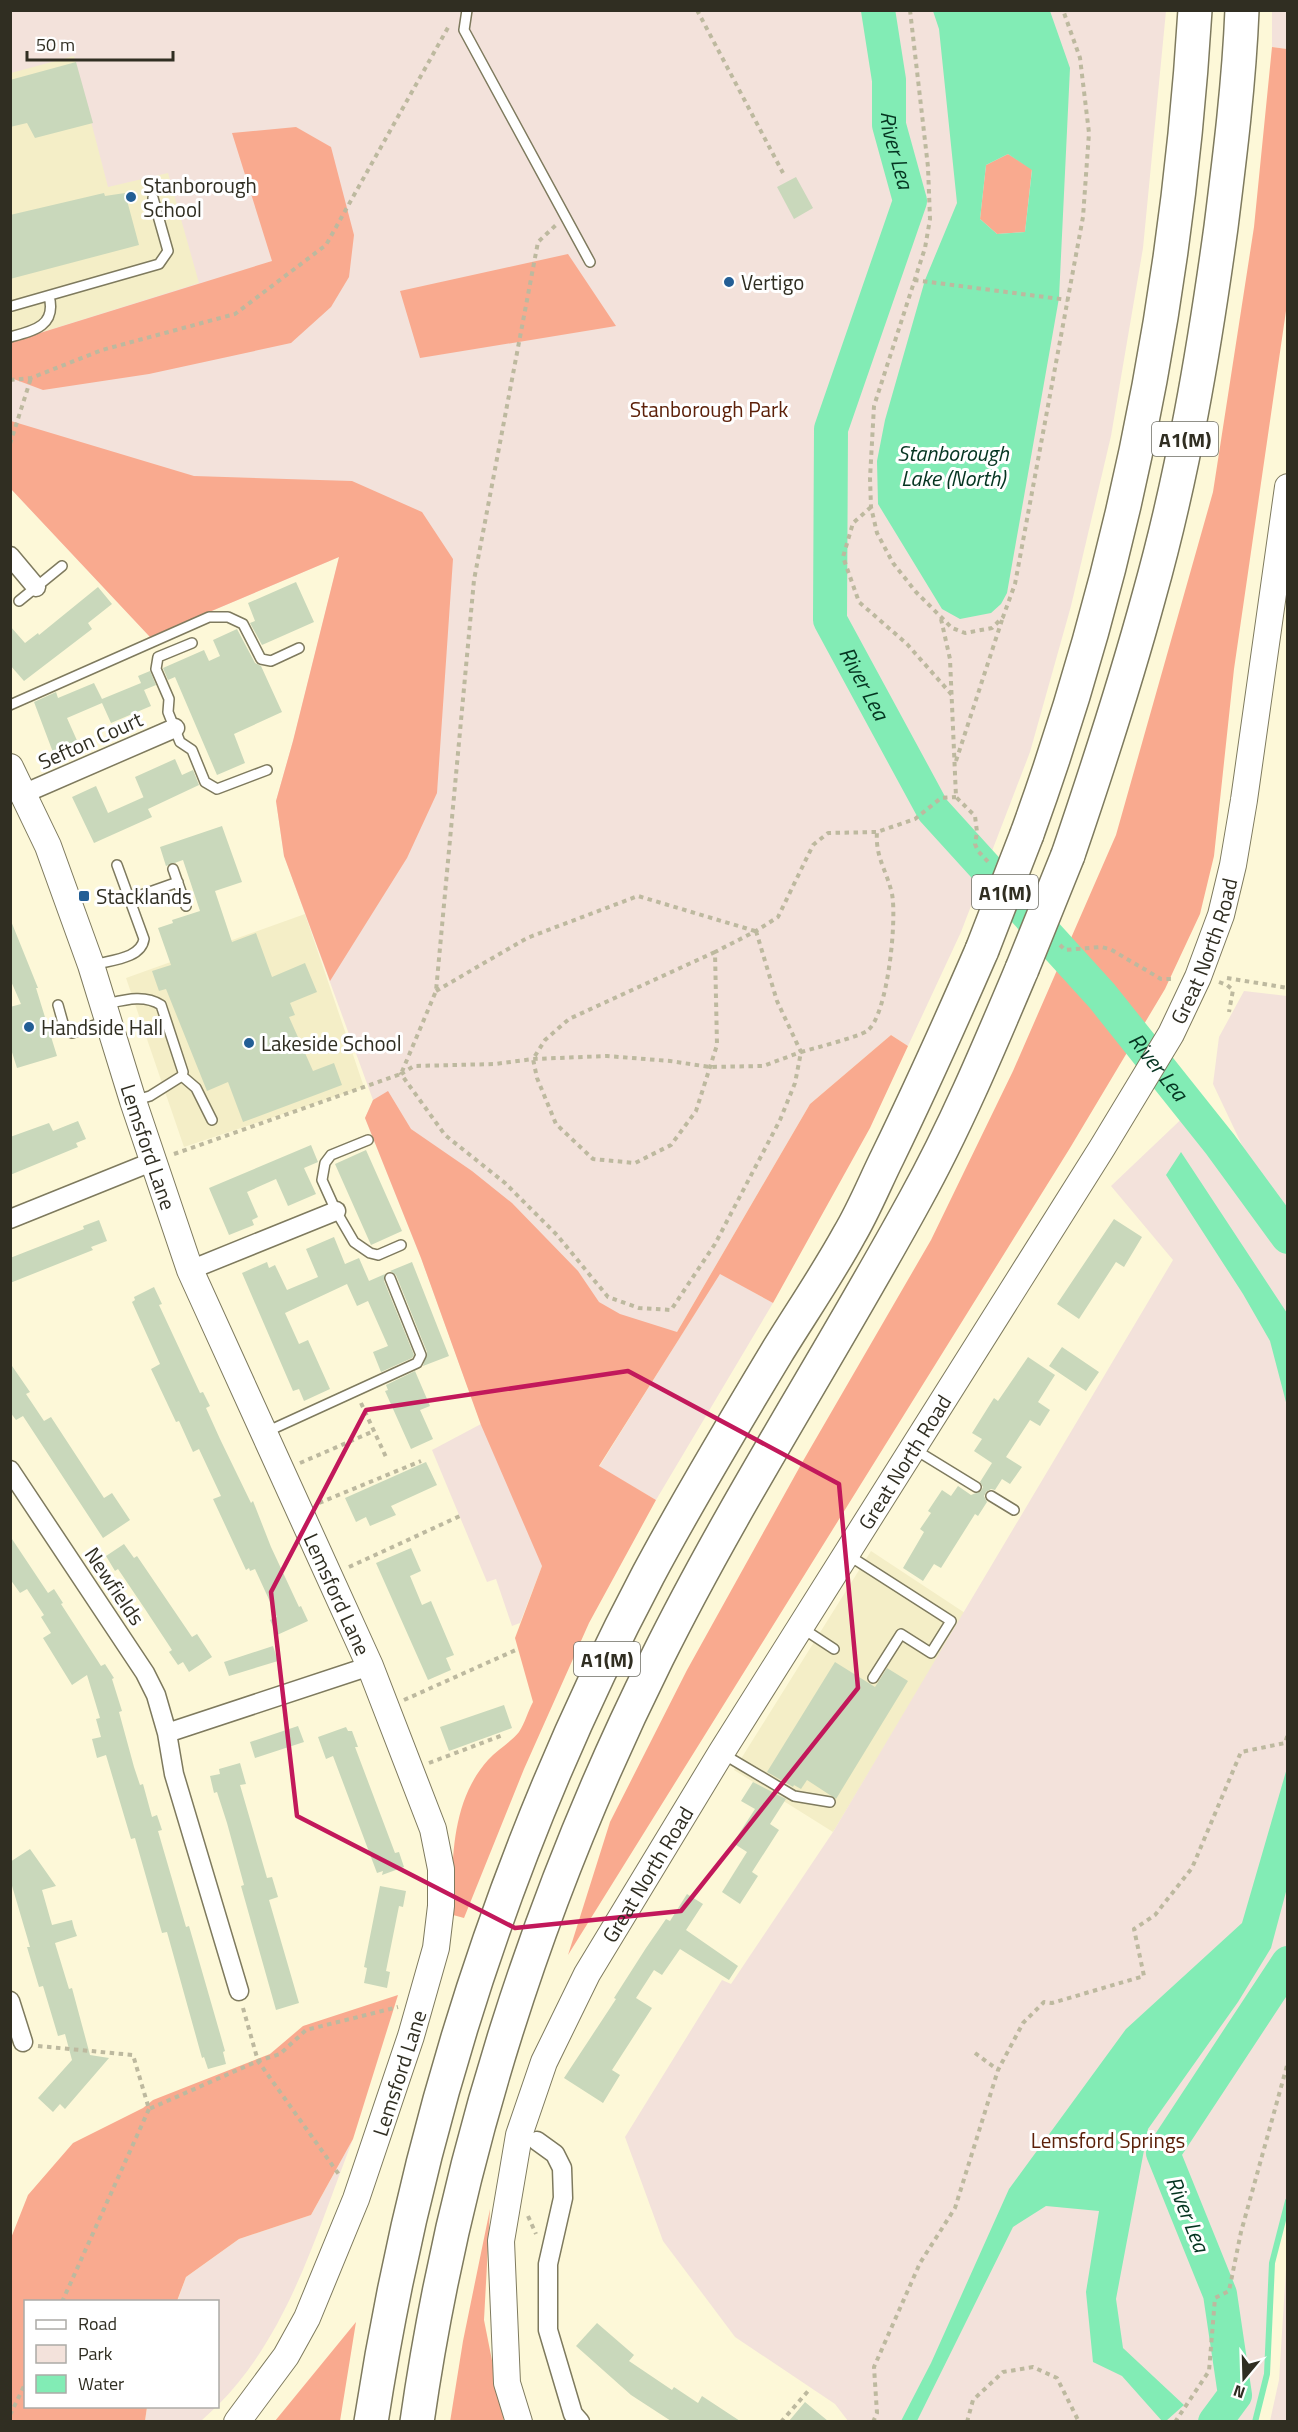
<svg xmlns="http://www.w3.org/2000/svg" width="1298" height="2432" font-family="'Titillium Web',sans-serif">
  <style>
    .built { fill: #f4eec7 }
    .green { fill: #f3e2db }
    .forest { fill: #f9aa8f }
    .water { fill: #82ecb5; fill-rule: evenodd }
    .lines { fill: none; stroke-linecap: round; stroke-linejoin: round }
    .stream { stroke: #82ecb5; stroke-width: 6 }
    .river { stroke: #82ecb5; stroke-width: 34 }
    .building { fill: #c9d8bb }
    .lane-casing { stroke: #7e7a5e; stroke-width: 12 }
    .street-casing { stroke: #7e7a5e; stroke-width: 21 }
    .secondary-casing { stroke: #7e7a5e; stroke-width: 28 }
    .highway-casing { stroke: #7e7a5e; stroke-width: 36 }
    .path { stroke: #bdb99f; stroke-width: 4; stroke-dasharray: 4.5 4.5; stroke-linecap: butt }
    .lane { stroke: #fff; stroke-width: 9 }
    .street { stroke: #fff; stroke-width: 18 }
    .secondary { stroke: #fff; stroke-width: 26 }
    .highway { stroke: #fff; stroke-width: 33 }
    .highway-bridge-casing { stroke: #7e7a5e; stroke-width: 36; stroke-linecap: butt }
    .highway-bridge { stroke: #fff; stroke-width: 33 }
    .marked { fill: none; stroke: #c2185b; stroke-width: 4.5; stroke-linejoin: round }
    .poi-dot { fill: #235e95; stroke: #fff; stroke-width: 2 }
    .labels { text-anchor: middle; dominant-baseline: central; stroke-width: 6; stroke-linejoin: round; paint-order: stroke }
    .shield { fill: #fff; stroke: #6e6d64; stroke-width: 1.5 }
    .shield-label { font-size: 20px; font-weight: bold; fill: #302e22 }
    .poi-label { font-size: 21px; fill: #302e22; stroke: #fff; text-anchor: start }
    .park-label { font-size: 21px; fill: #5c2009; stroke: #fff }
    .street-label { font-size: 21px; fill: #302e22; stroke: #fff }
    .water-label { font-size: 22px; font-style: italic; fill: #053521; stroke: #fff }
  </style>
  <rect width="100%" height="100%" fill="#fdf8d8"/>
  <!-- built -->
  <path class="built" d="M11,11H194L272,261L11,342Z
    M305,914L364,1087L184,1147L126,978Z
    M871,1551L965,1613L833,1832L734,1770Z"/>
  <!-- green -->
  <path class="green" d="M11,11H1166L1143,248L1111,436L1071,606L1030,752L961,932L908,1046L891,1035L810,1104L677,1332L581,1480L542,1566L520,1623L512,1626L496,1579L487,1582L432,1450L481,1424L421,1258L365,1118L373,1100L284,856L276,801L293,741L339,557L150,637L11,489V342L199,283L168,173L108,187L74,56L11,73Z
    M1272,11H1287V49L1272,47Z
    M1244,991L1287,996V1212L1250,1162L1213,1084L1219,1037Z
    M1192,1109L1288,1237V2201L1272,2263L1267,2374L1255,2421H848L835,2404L735,2337L663,2241L625,2137L722,1980L731,1984L833,1832L1173,1260L1111,1186Z
    M720,1273L773,1303L656,1500L599,1467Z
    M353,2139C317,2231 289,2334 218,2405V2302H177L186,2277L239,2239L311,2215Z
    M1287,2254V2421H1270L1279,2380Z
    M147,2407V2406L216,2407L201,2421H145Z"/>
  <!-- forest -->
  <path class="forest" d="M1272,47L1287,49V304L1234,669L1214,856L1200,914L1165,989L1070,1148L568,1955L610,1822L687,1670L803,1461L931,1240L1013,1071L1116,835L1213,492L1254,227Z
    M296,127L331,147L354,235L349,277L331,307L291,343L149,374L43,390L11,378V342L272,261L232,133Z
    M1008,154L1032,169L1025,232L997,234L980,219L986,165Z
    M568,254L616,326L420,358L400,291Z
    M11,421L194,476L352,481L422,512L453,559L437,793L407,858L330,981L284,856L276,801L293,741L339,557L150,637L11,489Z
    M891,1035L908,1046L870,1128L773,1303L720,1274L599,1466L656,1500L589,1623L524,1769L464,1918L453,1915C451,1863 451,1801 488,1760C497,1750 511,1742 519,1732C525,1723 528,1711 533,1702L515,1638L542,1566L481,1425L421,1258L365,1118L373,1100L388,1091L411,1129L472,1171L512,1203L578,1271L599,1302L620,1314L677,1332L810,1104Z
    M398,1995L353,2139L311,2215L239,2239L186,2277L177,2301L26,2302V2406L147,2407L145,2421H11V2238L28,2195L73,2143L143,2108L153,2100L270,2054L303,2026Z
    M490,2209L484,2320L504,2421L450,2422L463,2341Z
    M356,2322L340,2421H275Z"/>
  <!-- water -->
  <path class="water" d="M933,11H1050L1070,68L1059,298L1007,593L1001,604L991,613L960,619L942,609L878,504L877,461L885,420L925,280L957,203L939,29ZM1008,154L1032,170L1025,232L997,234L980,219L986,165Z
    M1181,1152L1287,1313V1406L1270,1341L1243,1294L1166,1175Z
    M1287,1768V1888L1271,1948L1238,2002L1148,2129L1116,2299L1123,2348L1184,2405L1166,2421H1162L1122,2376L1093,2362L1086,2292L1099,2211L1046,2206L1013,2227L917,2421H901L931,2363L1009,2189L1126,2029L1242,1923Z"/>
  <g class="lines">
    <!-- stream -->
    <path class="stream" d="M1255,2422L1267,2374L1272,2263L1288,2201"/>
    <!-- river -->
    <g class="river">
      <path id="s1" d="M878,10L889,80V125L910,201L831,429L830,620L933,810L1102,996L1220,1144L1288,1237"/>
      <path d="M1215,2422L1235,2395L1220,2294L1163,2153L1288,1963"/>
    </g>
  </g>
  <!-- building -->
  <path class="building" d="M76,62L93,123L35,138L27,123L10,127V80Z
    M796,177L813,208L794,219L777,187Z
    M104,193L105,196L125,193L139,245L10,279V215Z
    M296,582L314,622L262,645L250,623L255,621L248,603Z
    M98,587L112,604L88,623L92,629L24,681L10,665V626L25,643L38,633L39,635Z
    M237,629L255,663L261,666L282,712L234,734L245,763L217,775L175,677L168,680L163,668L204,650L209,661L220,656L213,640Z
    M150,671L156,685L144,690L138,676Z
    M94,683L102,699L141,683L151,706L111,723L102,703L67,718L79,745L54,755L34,702L56,692L58,698Z
    M175,759L182,775L193,770L199,785L148,809L152,817L94,843L72,797L96,786L108,813L144,797L148,808L135,777Z
    M222,826L242,882L215,891L232,942L256,933L272,977L305,963L317,992L290,1003L295,1015L289,1017L313,1071L334,1063L342,1085L243,1122L228,1082L207,1091L166,989L159,991L152,971L171,965L158,928L173,923L172,920L200,911L183,860L166,866L160,847Z
    M11,921L38,988H36L57,1056L17,1068L10,1046V1007L21,1004L10,979Z
    M78,1121L86,1139L76,1143L78,1147L10,1175V1137L49,1123L53,1131Z
    M311,1145L318,1162L304,1168L316,1194L288,1206L276,1179L247,1192L258,1217L252,1220L254,1225L229,1235L209,1188Z
    M366,1150L402,1231L371,1245L335,1164Z
    M1114,1219L1142,1237L1124,1267L1116,1262L1079,1319L1057,1304Z
    M99,1220L107,1241L91,1247L93,1250L10,1283V1258L84,1229L83,1226Z
    M334,1237L345,1264L359,1258L369,1281L385,1274L384,1281L414,1355L412,1358L381,1372L373,1352L388,1346L368,1301L357,1306L347,1284L285,1313L299,1344L308,1340L330,1389L304,1401L299,1389L293,1391L242,1273L267,1262L269,1268L275,1265L287,1290L318,1277L306,1249Z
    M412,1262L449,1356L423,1366L427,1352L396,1275L390,1271Z
    M154,1287L162,1304L159,1305L166,1320L200,1393L203,1392L210,1406L206,1408L220,1439L251,1503L253,1501L271,1547L299,1607L301,1606L308,1621L277,1635L270,1620L277,1617L255,1569L250,1571L249,1568L246,1570L213,1499L221,1496L199,1449L193,1452L179,1421L176,1422L151,1369L160,1364L132,1302L135,1300L134,1297Z
    M1062,1347L1099,1372L1086,1391L1049,1366Z
    M1028,1357L1055,1375L1038,1402L1050,1410L1040,1426L1030,1420L1006,1457L1022,1467L1010,1484L1002,1479L995,1490L991,1489L986,1492L984,1496L987,1502L978,1516L975,1514L941,1568L934,1564L923,1581L903,1568L924,1532L920,1529L931,1513L928,1511L942,1490L951,1496L958,1486L971,1495L981,1491L983,1487L980,1482L992,1463L974,1451L982,1439L972,1433L994,1398L998,1401Z
    M10,1363L30,1392L26,1394L44,1421L51,1417L104,1498L112,1493L130,1520L103,1538L23,1416L16,1420L10,1412Z
    M415,1371L430,1406L420,1410L433,1439L411,1449L385,1391L388,1390L386,1385Z
    M426,1462L437,1485L391,1506L396,1515L370,1526L366,1517L356,1522L345,1498Z
    M10,1536L48,1593L54,1589L63,1603L61,1604L101,1666L105,1664L114,1678L112,1679L122,1711L119,1712L134,1767L140,1785L143,1784L152,1817L157,1815L162,1830L158,1831L186,1927L189,1926L225,2051L223,2052L226,2064L208,2069L204,2057L202,2058L167,1932L162,1933L135,1838L131,1839L106,1755L97,1758L92,1739L101,1737L96,1719L100,1718L87,1675L72,1685L43,1638L51,1633L41,1617L44,1615L27,1589L20,1593L10,1579Z
    M124,1544L134,1558L137,1556L192,1637L197,1634L212,1657L189,1672L183,1662L178,1665L169,1652L172,1650L145,1609L118,1569L115,1571L106,1556Z
    M411,1548L421,1571L410,1576L422,1605L431,1601L454,1655L446,1658L451,1670L428,1680L376,1563Z
    M273,1646L278,1661L229,1676L224,1662Z
    M835,1662L875,1687L887,1668L908,1681L836,1799L807,1780L801,1789L794,1785L793,1787L767,1772Z
    M504,1705L512,1728L449,1751L440,1727Z
    M298,1726L304,1742L255,1758L250,1742Z
    M346,1727L348,1731H352L358,1747H355L395,1853L399,1852L404,1867L382,1875L383,1871L377,1873L333,1756L326,1759L318,1737Z
    M240,1763L246,1784L240,1785L267,1878L272,1877L278,1897L269,1900L299,2003L276,2010L241,1886L244,1885L227,1823L217,1792L214,1793L210,1776L220,1774L219,1769Z
    M753,1782L786,1799L770,1824L779,1830L752,1872L758,1876L740,1904L722,1892L747,1852L733,1843L755,1809L741,1801Z
    M30,1849L56,1886L42,1890L52,1925L72,1920L74,1928L77,1936L55,1943L69,1989L72,1988L90,2055L109,2058L65,2109L60,2104L53,2112L38,2098L72,2060L65,2034L58,2036L43,1986L39,1987L27,1947H30L10,1879V1862Z
    M380,1886L406,1891L403,1907L399,1906L386,1971L390,1972L387,1988L364,1983L367,1968L364,1967Z
    M687,1894L703,1904L686,1930L738,1966L729,1980L680,1949L662,1975L654,1970L636,1998L652,2008L612,2070L620,2075L603,2103L564,2078L616,1999L614,1998L646,1948L666,1919L670,1921Z
    M597,2323L634,2355L629,2361L672,2390L674,2387L698,2403L702,2396L740,2421H671L631,2395L576,2346Z
    M805,2402L828,2421H789Z"/>
  <g class="lines">
    <defs>
      <path id="lane" d="M467,10L464,30L590,262
        M12,306L159,264L168,251L153,198
        M10,337C33,331 57,326 49,296
        M19,601L62,566
        M192,643L158,657L156,669L169,699L168,712L180,742L192,750L205,782L217,789L267,770
        M10,705L209,617H228L243,624L261,659L271,661L299,648
        M173,869L186,906
        M130,899L178,882
        M93,965C110,960 141,959 144,939L117,865
        M106,1004C124,1000 144,994 161,1005L183,1072L182,1076L150,1096L133,1101
        M58,1005L65,1030L72,1033L106,1021
        M182,1076L196,1088L212,1120
        M368,1140L331,1155L325,1163L322,1180L336,1211L354,1242L370,1253L378,1255L401,1245
        M266,1432L417,1363L421,1355L390,1278
        M914,1449L976,1487
        M991,1496L1014,1510
        M848,1555L951,1621L931,1653L901,1634L873,1678
        M802,1628L834,1649
        M723,1754L794,1796L830,1802"/>
      <path id="street" d="M10,556L36,587
        M23,794L175,728
        M10,1219L154,1161
        M190,1270L336,1211
        M10,1470L145,1673L156,1695L167,1733L174,1774L239,1991
        M167,1733L370,1666
        M10,2001L23,2042
        M537,2141L555,2154L562,2168L563,2198L548,2264V2330L573,2414L580,2422"/>
      <g id="secondary">
        <path id="s2" d="M10,767L48,846L91,965L133,1101L190,1270L370,1666L433,1829L441,1869V1906L436,1948L411,2036L356,2199L307,2318L286,2356L237,2422"/>
        <path id="s3" d="M519,2422L507,2383L501,2241L519,2135L544,2062L587,1974L721,1753L1102,1148L1171,1034L1198,977L1221,915L1233,865L1244,800L1288,487"/>
      </g>
      <path id="highway" d="M1027,834C1123,569 1178,291 1195,10
        M1068,855C1097,770 1125,684 1149,596C1183,475 1204,351 1221,227C1230,155 1239,83 1242,10
        M371,2422C417,2123 507,1842 648,1575C688,1500 733,1425 777,1352C801,1313 827,1275 849,1235C864,1210 875,1182 888,1156C921,1088 952,1019 982,950
        M417,2422C455,2156 538,1897 657,1658C735,1501 831,1354 915,1200C956,1126 989,1047 1022,969"/>
    </defs>
    <!-- lane casing -->
    <use href="#lane" class="lane-casing"/>
    <!-- street casing -->
    <use href="#street" class="street-casing"/>
    <!-- secondary casing -->
    <use href="#secondary" class="secondary-casing"/>
    <!-- highway casing -->
    <use href="#highway" class="highway-casing"/>
    <!-- path -->
    <path class="path" d="M697,10L783,173
      M910,10L928,167L930,219L925,248L874,406L870,478L871,507L877,533L893,563L916,592L952,628L965,633L992,628L1003,617L1015,584L1083,217L1089,133L1080,58L1063,10
      M914,280L1068,300
      M10,380L31,378L102,350L235,314L326,245L450,24
      M10,444L31,378
      M871,507L853,523L843,557L859,602L907,644L952,695
      M941,619L950,659L956,797L975,816L977,832L975,844L978,851L990,864
      M956,761L1002,620
      M756,931L777,1001L801,1052L763,1066L710,1067L670,1061L607,1056L533,1059L495,1064L414,1066L401,1074L445,1135L505,1183L557,1235L608,1297L639,1308L671,1310L715,1244L780,1120L795,1083L801,1052C815,1048 858,1037 867,1031C888,1016 897,919 892,894C887,871 875,857 877,832
      M1060,945L1065,950L1101,947L1110,949L1161,979H1173
      M715,952L569,1019L545,1040L533,1059L537,1078L556,1124L593,1159L635,1163L671,1145L696,1111L717,1045L715,952L756,931L778,917L813,845L828,833L877,832L915,819L941,798L956,797
      M1227,978L1288,988
      M1219,982L1227,985L1233,990L1229,1012
      M436,991L527,938L638,896L755,931
      M174,1154L401,1074L436,991L474,580L538,242L556,225
      M361,1403L386,1457
      M300,1463L374,1431
      M319,1503L421,1461
      M349,1567L460,1516
      M404,1700L518,1649
      M429,1763L503,1735
      M243,2008L258,2061L340,2176
      M38,2046L133,2055L149,2109L258,2061L280,2054L306,2030L398,2007
      M975,2053L998,2070
      M528,2216L536,2234
      M62,2302L149,2109
      M10,2415L26,2382
      M781,2422L809,2390
      M873,2422L877,2413L874,2367L920,2263L955,2208L998,2070L1023,2023L1044,2002L1052,2003L1144,1976L1134,1929L1155,1915L1192,1868L1241,1752L1285,1743L1288,1734
      M967,2422L973,2400L1003,2372L1033,2367L1057,2378L1079,2422
      M1175,2422L1209,2371L1215,2298L1229,2291L1241,2232L1288,2062"/>
    <!-- lane -->
    <use href="#lane" class="lane"/>
    <!-- street -->
    <use href="#street" class="street"/>
    <!-- secondary -->
    <use href="#secondary" class="secondary"/>
    <!-- highway -->
    <use href="#highway" class="highway"/>
    <defs>
      <path id="highway-bridge" d="M982,950L1027,834
        M1022,969L1068,855"/>
    </defs>
    <!-- highway-bridge casing -->
    <use href="#highway-bridge" class="highway-bridge-casing"/>
    <!-- highway-bridge -->
    <use href="#highway-bridge" class="highway-bridge"/>
  </g>
  <!-- marked area -->
  <path class="marked" d="M628,1371L839,1484L858,1688L681,1911L515,1928L297,1816L271,1592L366,1410Z"/>
  <!-- markers -->
  <g class="poi-dot">
    <circle cx="131" cy="197" r="6"/>
    <circle cx="729" cy="282" r="6"/>
    <rect x="78" y="890" width="12" height="12" rx="3"/>
    <circle cx="29" cy="1027" r="6"/>
    <circle cx="249" cy="1043" r="6"/>
  </g>
  <g class="labels">
    <!-- shield labels -->
    <g class="shield">
      <rect x="1152" y="422" width="66" height="34" rx="4.5"/>
      <rect x="972" y="875" width="66" height="34" rx="4.5"/>
      <rect x="574" y="1642" width="66" height="34" rx="4.5"/>
    </g>
    <g class="shield-label">
      <text x="1185" y="439">A1(M)</text>
      <text x="1005" y="892">A1(M)</text>
      <text x="607" y="1659">A1(M)</text>
    </g>
    <!-- poi labels -->
    <g class="poi-label">
      <text x="143" y="185">Stanborough<tspan x="143" dy="24">School</tspan></text>
      <text x="741" y="282">Vertigo</text>
      <text x="96" y="896">Stacklands</text>
      <text x="41" y="1027">Handside Hall</text>
      <text x="261" y="1043">Lakeside School</text>
    </g>
    <!-- park labels -->
    <g class="park-label">
      <text x="709" y="409">Stanborough Park</text>
      <text x="1108" y="2140">Lemsford Springs</text>
    </g>
    <!-- street labels -->
    <g class="street-label">
      <text transform="translate(90 740) rotate(-24)">Sefton Court</text>
      <text stroke="none"><textPath href="#s3" startOffset="1662">Great North Road</textPath></text>
      <text stroke="none"><textPath href="#s2" startOffset="405">Lemsford Lane</textPath></text>
      <text stroke="none"><textPath href="#s3" startOffset="1068">Great North Road</textPath></text>
      <text transform="translate(115 1586) rotate(56)">Newfields</text>
      <text stroke="none"><textPath href="#s2" startOffset="891">Lemsford Lane</textPath></text>
      <text stroke="none"><textPath href="#s3" startOffset="582">Great North Road</textPath></text>
      <text transform="translate(399 2073) rotate(-72)">Lemsford Lane</text>
    </g>
    <!-- water labels -->
    <g class="water-label">
      <text stroke="none"><textPath href="#s1" startOffset="142">River Lea</textPath></text>
      <text x="953" y="453">Stanborough<tspan x="953" dy="25">Lake (North)</tspan></text>
      <text stroke="none"><textPath href="#s1" startOffset="699">River Lea</textPath></text>
      <text stroke="none"><textPath href="#s1" startOffset="1185">River Lea</textPath></text>
      <text transform="translate(1188 2214) rotate(68)">River Lea</text>
    </g>
  </g>
  <!-- border -->
  <rect width="1298" height="2432" fill="none" stroke="#302e22" stroke-width="24"/>
  <!-- legend -->
  <rect x="24" y="2300" width="195" height="108" fill="#ffffff" stroke="#acaba7" stroke-width="1.5"/>
  <rect x="36" y="2320" width="30" height="9" fill="#ffffff" stroke="#acaba7" stroke-width="1.5"/>
  <text x="78" y="2330" font-size="18" fill="#302e22">Road</text>
  <rect x="36" y="2345" width="30" height="18" fill="#f3e2db" stroke="#acaba7" stroke-width="1.5"/>
  <text x="78" y="2360" font-size="18" fill="#302e22">Park</text>
  <rect x="36" y="2375" width="30" height="18" fill="#82ecb5" stroke="#acaba7" stroke-width="1.5"/>
  <text x="78" y="2390" font-size="18" fill="#302e22">Water</text>
  <!-- north arrow -->
  <g transform="translate(1244 2378) rotate(199)" stroke="#ffffff" stroke-width="4.5" paint-order="stroke">
  <path d="M0-4.5L10 22L0 15L-10 22Z" fill="#302e22"/>
  <text y="-9" font-size="16" font-weight="bold" text-anchor="middle" fill="#302e22">N</text>
  </g>
  <!-- scale -->
  <path d="M27 51v9h146v-9" fill="none" stroke="#302e22" stroke-width="3"/>
  <text x="36" y="51" font-size="18" fill="#302e22" stroke="#ffffff" stroke-width="4.5" paint-order="stroke">50 m</text>
</svg>
